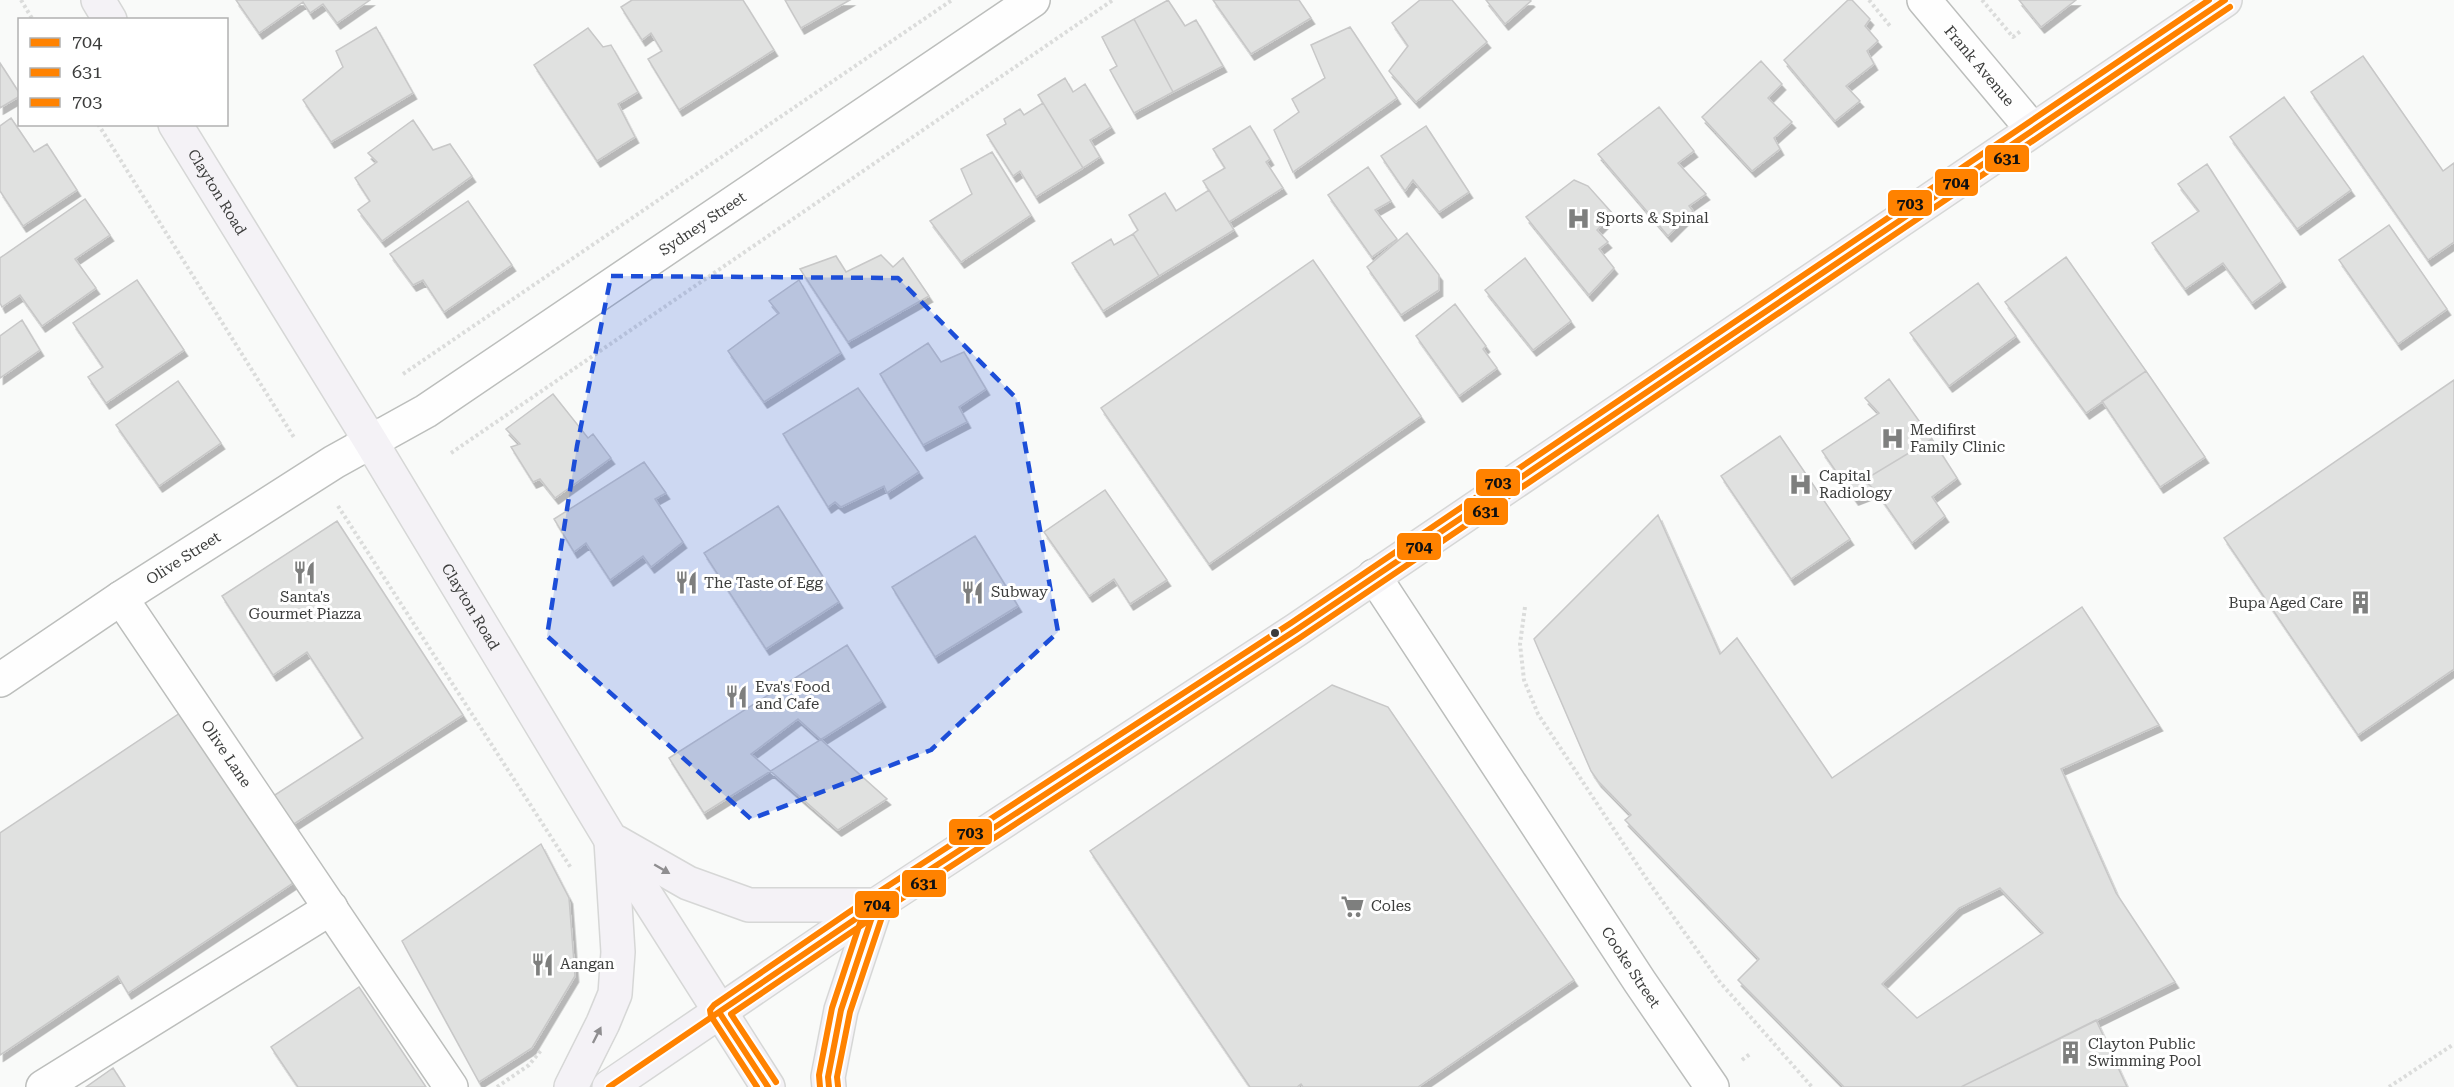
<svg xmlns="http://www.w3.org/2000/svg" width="2454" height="1087" font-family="'Roboto Serif',serif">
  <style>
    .building { fill: #e0e1e0; stroke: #c8c8c8; stroke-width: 1.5; fill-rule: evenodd; filter: url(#shadow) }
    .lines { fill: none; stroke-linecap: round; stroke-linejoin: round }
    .minor-casing { stroke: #bcbebc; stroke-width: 36 }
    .major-casing { stroke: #d6d7d6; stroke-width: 36 }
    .path { stroke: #dbdcdb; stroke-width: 4; stroke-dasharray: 3 3; stroke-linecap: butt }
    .minor { stroke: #fefefe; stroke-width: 33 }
    .major { stroke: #f4f2f6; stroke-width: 33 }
    .bus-1-casing { stroke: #fff; stroke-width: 10 }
    .bus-2-casing { stroke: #fff; stroke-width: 10 }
    .bus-3-casing { stroke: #fff; stroke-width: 10 }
    .bus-1 { stroke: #ff8200; stroke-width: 6 }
    .bus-2 { stroke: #ff8200; stroke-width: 6 }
    .bus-3 { stroke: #ff8200; stroke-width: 6 }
    .oneway { fill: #8f8e90 }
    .marked { fill: #1d4ed8; fill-opacity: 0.2; stroke: #1d4ed8; stroke-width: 4.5; stroke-dasharray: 12 8; stroke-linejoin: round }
    .bus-dot { fill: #3c3d3c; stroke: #fff; stroke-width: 2 }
    .labels { text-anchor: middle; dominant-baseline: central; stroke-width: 6; stroke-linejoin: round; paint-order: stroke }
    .street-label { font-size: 15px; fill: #3c3d3c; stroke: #fff }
    .poi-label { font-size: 15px; fill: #3c3d3c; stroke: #fff; text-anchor: start }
    .line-badge { stroke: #fff; stroke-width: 2 }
    .pale-badge-label { font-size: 16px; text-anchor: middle; font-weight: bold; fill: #111 }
  </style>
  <defs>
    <filter id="shadow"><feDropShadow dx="3.5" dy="6" stdDeviation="0" flood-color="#0004"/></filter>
  </defs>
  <rect width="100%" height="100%" fill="#f9faf9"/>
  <!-- building -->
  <path class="building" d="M236,0H370L337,23L323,4L310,13L303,2L259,33Z
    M632,0H743L774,50L679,110L648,59L662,51L651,33L642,40L621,7Z
    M785,0H850L801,28Z
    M1168,0L1185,26L1196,20L1223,66L1173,92L1134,19Z
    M1213,0H1299L1311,18L1251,54Z
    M1420,0H1452L1487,42L1416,102L1389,71L1408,46L1392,23Z
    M1486,0H1530L1531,1L1505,24Z
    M1848,0H1852L1870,19L1865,26L1878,41L1867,51L1874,64L1846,86L1860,101L1835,121L1784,60Z
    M2019,0H2076L2041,27Z
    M1134,19L1173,92L1134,113L1110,70L1117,66L1102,37Z
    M376,27L413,93L331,142L303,100L343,67L336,51Z
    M1350,27L1397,98L1293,172L1274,130L1299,112L1292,99L1325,78L1311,45Z
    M588,28L603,47L611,45L638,92L618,104L635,137L597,161L534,65Z
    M2363,56L2443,171L2454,163V242L2428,260L2311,92Z
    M1761,61L1782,84L1768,98L1792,122L1774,138L1780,149L1752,171L1702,117Z
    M0,63L20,94V96L0,108Z
    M1065,78L1073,92L1085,84L1111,127L1090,140L1100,157L1083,168L1038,95Z
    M2284,97L2351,190L2297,229L2230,137Z
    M1043,103L1083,168L1036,197L1020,171L1013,176L987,135L1006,124L1004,119L1020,109L1024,115Z
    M1659,107L1694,151L1678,163L1706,194L1689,206L1693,211L1668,236L1598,154Z
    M11,118L34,152L47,144L77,190L23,226L0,191V126Z
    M413,120L433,150L450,144L472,176L382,241L358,210L370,201L355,178L377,162L368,153Z
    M1250,126L1270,159L1266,162L1283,188L1229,222L1203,181L1225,168L1213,149Z
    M1426,126L1469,192L1439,212L1413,180L1405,191L1381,156Z
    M992,152L1031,215L961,262L930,221L972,194L961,169Z
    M2207,164L2282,281L2252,303L2223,263L2185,289L2152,243L2199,211L2178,184Z
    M1368,167L1391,201L1375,210L1397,239L1372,257L1328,195Z
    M1574,180L1588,186L1613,214L1597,230L1608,242L1599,249L1614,268L1589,295L1526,217Z
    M1209,190L1234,230L1159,276L1133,234L1138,230L1129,215L1165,193L1176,211Z
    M85,199L110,235L75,259L96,288L42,326L20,295L2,307L0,303V258Z
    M468,201L512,265L444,312L423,280L413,285L390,254Z
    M2389,225L2447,309L2398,344L2339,260Z
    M1407,233L1439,275V290L1401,315L1367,267Z
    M1133,234L1159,276L1103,311L1072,263L1111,239L1114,245Z
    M881,255L893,267L903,258L929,296L848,342L800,269L836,256L846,272Z
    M2066,257L2146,371L2086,413L2005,302Z
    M1525,258L1571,321L1533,350L1485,290Z
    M1313,260L1421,416L1209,564L1101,408Z
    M137,280L184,350L106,403L88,377L103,367L73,323Z
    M799,280L841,353L764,402L728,351L779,313L769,301Z
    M1978,283L2016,336L1949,386L1910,333Z
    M1455,304L1486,346L1483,349L1497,368L1459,396L1416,336Z
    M22,320L40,350L0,378V336Z
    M928,343L941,362L964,352L986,389L959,407L967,422L923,445L880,374Z
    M2146,371L2205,457L2160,487L2102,401Z
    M1889,379L1932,439L1864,480L1876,491L1855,499L1822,451L1879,413L1865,398Z
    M2454,380V669L2358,735L2224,538Z
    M178,381L221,443L159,486L116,425Z
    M858,388L919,472L887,493L884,486L841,507L835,502L828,507L783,434Z
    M553,394L588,438L593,434L611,458L555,498L540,479L533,482L511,447L520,444L506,429Z
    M1780,436L1850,539L1791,579L1721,476Z
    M1932,439L1957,478L1932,497L1945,516L1912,543L1876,491L1864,480Z
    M644,462L666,493L655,499L683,542L651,567L643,556L610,580L586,543L574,552L554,519Z
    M1105,490L1167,580L1130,604L1114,579L1089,596L1044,532Z
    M778,506L839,602L766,649L704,553Z
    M1658,515L1720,654L1737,638L1832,778L2082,607L2159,725L2061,769L2116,893L2175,982L1961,1087H1844L1738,980L1759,959L1625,820L1631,815L1598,781L1591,771L1534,639ZM2000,888L2043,933L1917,1018L1882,984L1959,908Z
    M337,521L463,715L283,831L264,802L363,738L307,652L273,675L222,596Z
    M975,536L1018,606L935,657L892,587Z
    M847,645L882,701L704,813L669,758Z
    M1332,685L1388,707L1574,980L1418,1087H1303L1301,1084L1297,1087H1250L1090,851Z
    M183,711L296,881L128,993L118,976L0,1055V833Z
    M798,719L887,799L838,830L751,754Z
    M541,844L569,898L575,976L532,1048L479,1082L402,941Z
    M359,987L426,1087H298L271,1047Z
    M2096,1020L2127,1087H1961Z
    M113,1068L125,1087H86Z"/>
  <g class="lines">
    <defs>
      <g id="minor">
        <path id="s1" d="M1924,0L2033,130"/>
        <path id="s2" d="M1374,576L1640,982L1712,1087"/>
        <path id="s3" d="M121,598L451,1087"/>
        <path id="s4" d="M0,680L121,598L334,462L426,411L1033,0"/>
        <path d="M43,1087L331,908"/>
      </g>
      <g id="major">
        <path d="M98,0L110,20"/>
        <path id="s5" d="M175,124L371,442L611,840L768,1087"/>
        <path d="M616,842L688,883L749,905H876"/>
        <path d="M571,1087L603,1023L615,994L618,952L611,841"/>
        <path d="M609,1087L876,905L1296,630L2225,0"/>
        <path d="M829,1087L828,1077L841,1010L876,905"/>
      </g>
    </defs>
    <!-- minor casing -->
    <use href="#minor" class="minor-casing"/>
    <!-- major casing -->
    <use href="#major" class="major-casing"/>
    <!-- path -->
    <path class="path" d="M21,0L33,20
      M1869,0L1890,26
      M1982,0L2013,37L2022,30
      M98,124L295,439
      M403,374L952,0
      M451,453L1113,0
      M338,506L571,868
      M1525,607L1520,644L1524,680L1538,714L1648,881L1719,981L1812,1087
      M1742,1060L1750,1054
      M497,1087L529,1065L542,1049
      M2389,1087L2454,1044"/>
    <!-- minor -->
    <use href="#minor" class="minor"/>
    <!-- major -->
    <use href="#major" class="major"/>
    <defs>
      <path id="bus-1" d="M719,1012L768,1087
        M609,1087L876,905L1296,630L2225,0
        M829,1087L828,1077L841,1010L876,905"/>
      <path id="bus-2" d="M776,1082L731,1014L881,912L1301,637L2230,7
        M838,1086L837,1077L850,1012L885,908"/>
      <path id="bus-3" d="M757,1087L711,1016L710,1010L714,1005L871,897L1291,623L2209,0
        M820,1087L819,1075L832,1008L867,902"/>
    </defs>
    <!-- bus-1 casing -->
    <use href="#bus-1" class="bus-1-casing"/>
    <!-- bus-2 casing -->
    <use href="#bus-2" class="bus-2-casing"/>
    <!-- bus-3 casing -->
    <use href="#bus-3" class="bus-3-casing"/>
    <!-- bus-1 -->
    <use href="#bus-1" class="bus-1"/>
    <!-- bus-2 -->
    <use href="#bus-2" class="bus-2"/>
    <!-- bus-3 -->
    <use href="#bus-3" class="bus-3"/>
  </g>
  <!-- one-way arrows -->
  <defs><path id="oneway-solid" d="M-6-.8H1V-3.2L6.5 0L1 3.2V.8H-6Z" transform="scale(1.5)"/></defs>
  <g class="oneway">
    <use href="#oneway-solid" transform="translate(662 869) rotate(30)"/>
    <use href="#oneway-solid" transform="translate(597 1035) rotate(-63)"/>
  </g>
  <!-- marked area -->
  <path class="marked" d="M611,276L898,278L1017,399L1058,632L931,750L751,819L547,636L577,446Z"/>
  <!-- icons -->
  <defs>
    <symbol id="hospital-bare" viewBox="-9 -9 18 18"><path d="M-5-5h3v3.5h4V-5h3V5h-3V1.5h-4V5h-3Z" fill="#7e7f7e" stroke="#fff" stroke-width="2.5" paint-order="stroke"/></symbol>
    <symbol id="restaurant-bare" viewBox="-9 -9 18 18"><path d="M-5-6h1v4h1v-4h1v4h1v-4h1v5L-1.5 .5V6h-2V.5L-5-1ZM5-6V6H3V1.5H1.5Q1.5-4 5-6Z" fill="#7e7f7e" stroke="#fff" stroke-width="2.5" paint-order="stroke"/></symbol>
    <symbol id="building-bare" viewBox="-9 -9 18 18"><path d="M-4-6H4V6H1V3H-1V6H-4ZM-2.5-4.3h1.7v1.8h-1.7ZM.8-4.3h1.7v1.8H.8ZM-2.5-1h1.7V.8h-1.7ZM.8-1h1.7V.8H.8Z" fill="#7e7f7e" stroke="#fff" stroke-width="2.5" paint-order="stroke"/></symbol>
    <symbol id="supermarket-bare" viewBox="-9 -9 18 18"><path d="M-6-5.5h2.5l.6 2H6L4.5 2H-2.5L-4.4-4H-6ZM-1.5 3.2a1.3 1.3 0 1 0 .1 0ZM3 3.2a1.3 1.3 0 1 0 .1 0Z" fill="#7e7f7e" stroke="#fff" stroke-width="2.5" paint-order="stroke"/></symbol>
  </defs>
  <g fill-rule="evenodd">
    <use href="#hospital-bare" x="1562" y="202" width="33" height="33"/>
    <use href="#hospital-bare" x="1876" y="422" width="33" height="33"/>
    <use href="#hospital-bare" x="1784" y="468" width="33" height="33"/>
    <use href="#restaurant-bare" x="288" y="556" width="33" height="33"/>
    <use href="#restaurant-bare" x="670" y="566" width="33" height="33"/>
    <use href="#restaurant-bare" x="956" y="576" width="33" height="33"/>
    <use href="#building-bare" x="2344" y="586" width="33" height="33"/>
    <use href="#restaurant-bare" x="720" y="680" width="33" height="33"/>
    <use href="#supermarket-bare" x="1336" y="890" width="33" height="33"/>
    <use href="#restaurant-bare" x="526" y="948" width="33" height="33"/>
    <use href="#building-bare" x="2054" y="1036" width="33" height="33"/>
  </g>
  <!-- markers -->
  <circle class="bus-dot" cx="1275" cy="633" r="5"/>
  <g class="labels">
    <!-- street labels -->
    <g class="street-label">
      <text stroke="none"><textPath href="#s1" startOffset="86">Frank Avenue</textPath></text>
      <text stroke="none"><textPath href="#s5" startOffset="80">Clayton Road</textPath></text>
      <text stroke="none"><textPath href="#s4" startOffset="838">Sydney Street</textPath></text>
      <text stroke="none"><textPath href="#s4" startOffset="220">Olive Street</textPath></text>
      <text stroke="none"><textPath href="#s5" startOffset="566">Clayton Road</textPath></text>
      <text stroke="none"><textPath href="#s3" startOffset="188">Olive Lane</textPath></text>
      <text stroke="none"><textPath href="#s2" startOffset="468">Cooke Street</textPath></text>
    </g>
    <!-- poi labels -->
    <g class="poi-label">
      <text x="1596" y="218">Sports &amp; Spinal</text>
      <text x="1910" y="430">Medifirst<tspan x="1910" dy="17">Family Clinic</tspan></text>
      <text x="1819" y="476">Capital<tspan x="1819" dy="17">Radiology</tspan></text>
      <text x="704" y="583">The Taste of Egg</text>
      <text x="991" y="592">Subway</text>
      <text x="305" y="597" text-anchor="middle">Santa's<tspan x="305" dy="17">Gourmet Piazza</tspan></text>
      <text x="2343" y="603" text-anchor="end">Bupa Aged Care</text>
      <text x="755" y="687">Eva's Food<tspan x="755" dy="17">and Cafe</tspan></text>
      <text x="1371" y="906">Coles</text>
      <text x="560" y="964">Aangan</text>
      <text x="2088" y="1044">Clayton Public<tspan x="2088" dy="17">Swimming Pool</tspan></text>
    </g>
  </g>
  <g class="line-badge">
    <rect x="1984" y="144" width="46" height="29" rx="6" fill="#ff8200"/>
    <rect x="1934" y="168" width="45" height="29" rx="6" fill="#ff8200"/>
    <rect x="1887" y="189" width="46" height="28" rx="6" fill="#ff8200"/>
    <rect x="1475" y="468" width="46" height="29" rx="6" fill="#ff8200"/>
    <rect x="1463" y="497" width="46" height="29" rx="6" fill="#ff8200"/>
    <rect x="1396" y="532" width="46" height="29" rx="6" fill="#ff8200"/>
    <rect x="948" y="818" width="45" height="28" rx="6" fill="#ff8200"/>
    <rect x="901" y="869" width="46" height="29" rx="6" fill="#ff8200"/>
    <rect x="854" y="890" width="46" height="29" rx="6" fill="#ff8200"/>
  </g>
  <g class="pale-badge-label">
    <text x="2007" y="164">631</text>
    <text x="1956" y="188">704</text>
    <text x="1910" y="209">703</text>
    <text x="1498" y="488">703</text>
    <text x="1486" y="517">631</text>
    <text x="1419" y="552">704</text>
    <text x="970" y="838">703</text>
    <text x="924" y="889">631</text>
    <text x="877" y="910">704</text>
  </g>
  <!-- legend -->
  <rect x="18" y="18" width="210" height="108" fill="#ffffff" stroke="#b1b1b1" stroke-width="1.5"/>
  <rect x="30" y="38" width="30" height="9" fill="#ff8200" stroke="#b1b1b1" stroke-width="1.5"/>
  <text x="72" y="48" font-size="18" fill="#3c3d3c">704</text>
  <rect x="30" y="68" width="30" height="9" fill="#ff8200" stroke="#b1b1b1" stroke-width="1.5"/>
  <text x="72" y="78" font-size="18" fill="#3c3d3c">631</text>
  <rect x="30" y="98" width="30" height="9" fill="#ff8200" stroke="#b1b1b1" stroke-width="1.5"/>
  <text x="72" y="108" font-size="18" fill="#3c3d3c">703</text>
</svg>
